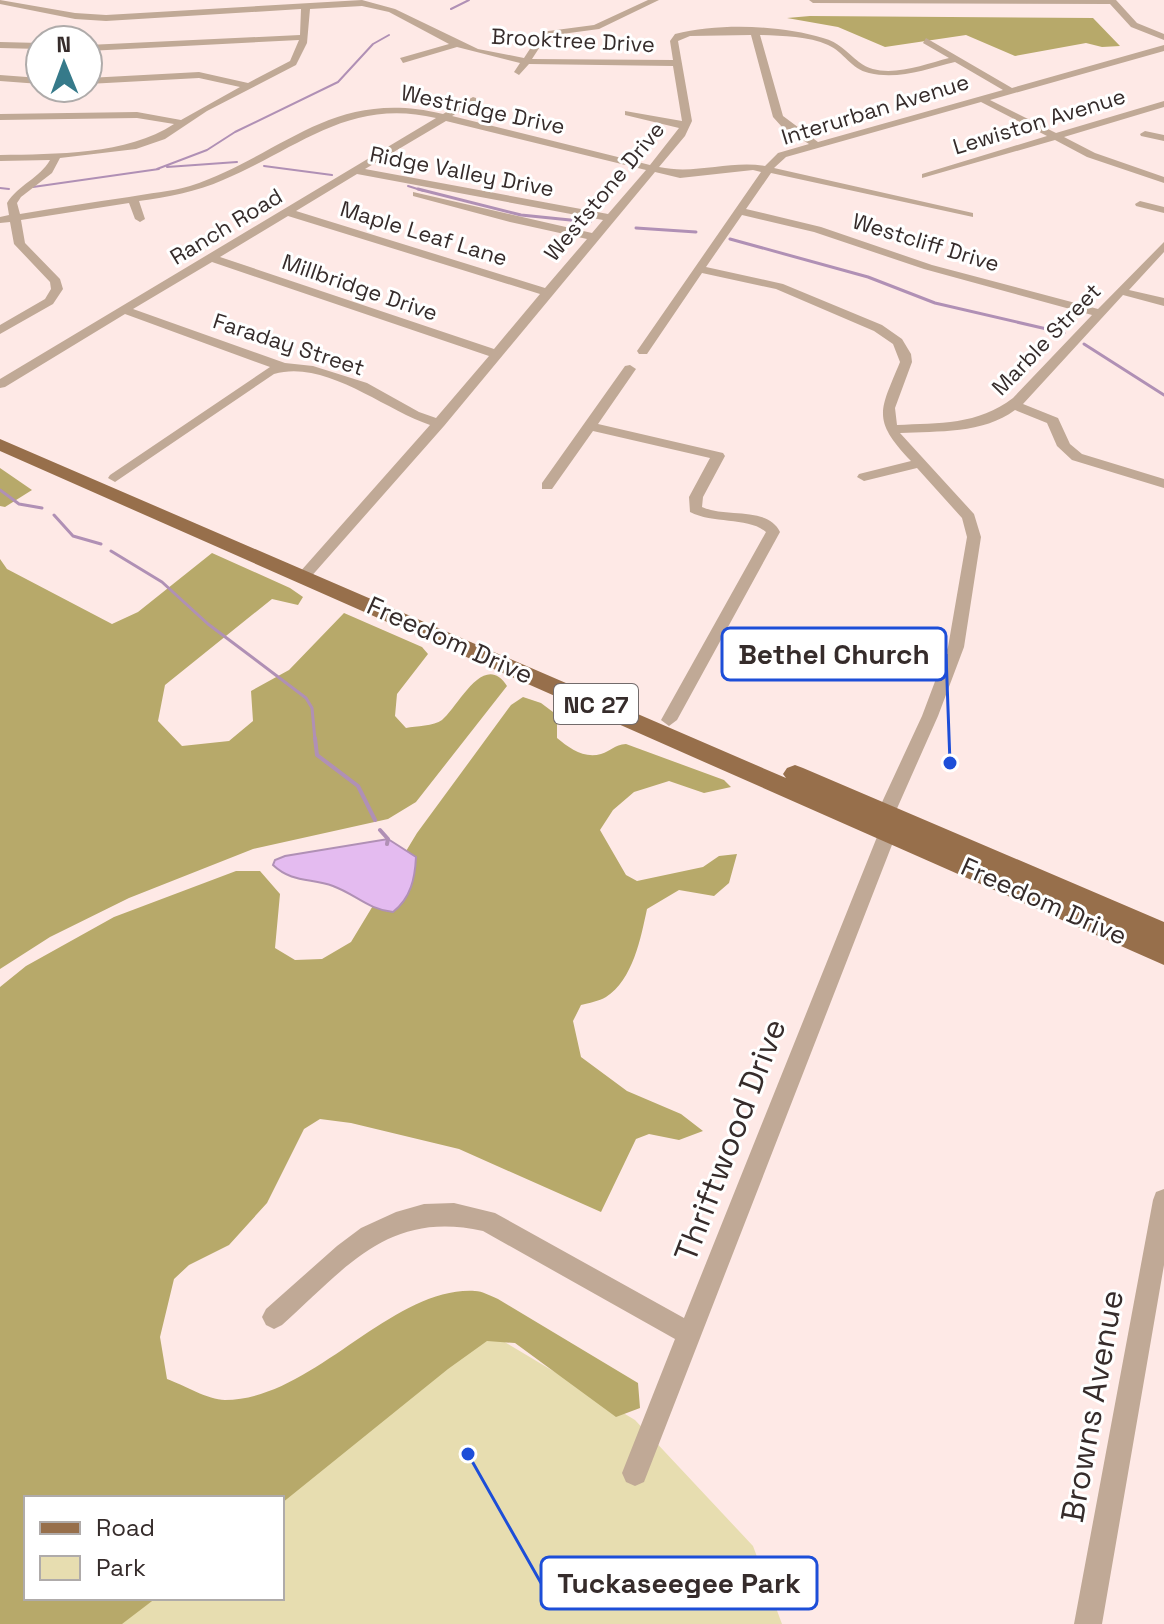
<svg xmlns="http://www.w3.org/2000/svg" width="1164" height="1624" font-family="'Space Grotesk',sans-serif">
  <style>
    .green { fill: #e7ddb0 }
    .forest { fill: #b7a96a }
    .water { fill: #e4bbf0; stroke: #b090b5; stroke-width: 2 }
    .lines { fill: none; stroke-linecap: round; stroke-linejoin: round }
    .stream-far2 { stroke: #b090b5; stroke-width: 2 }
    .stream-far1 { stroke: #b090b5; stroke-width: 3 }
    .stream { stroke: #b090b5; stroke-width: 4 }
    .minor { fill: #c0a996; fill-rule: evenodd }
    .major { fill: #976f4b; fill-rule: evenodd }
    .labels { text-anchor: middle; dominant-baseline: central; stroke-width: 6; stroke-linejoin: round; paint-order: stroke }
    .far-street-label { font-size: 22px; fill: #362c2b; stroke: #fff }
    .shield { fill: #fff; stroke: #726b6b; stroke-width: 2 }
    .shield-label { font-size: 24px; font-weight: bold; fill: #362c2b }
    .street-label { font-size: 26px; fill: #362c2b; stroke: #fff }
    .near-street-label { font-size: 32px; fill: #362c2b; stroke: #fff }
    .leader { fill: none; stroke: #1d4ed8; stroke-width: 3 }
    .callout-dot { fill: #1d4ed8; stroke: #fff; stroke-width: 3 }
    .callout { fill: #fff; stroke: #1d4ed8; stroke-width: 3 }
    .callout-label { font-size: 28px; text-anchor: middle; font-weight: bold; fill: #362c2b }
  </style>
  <rect width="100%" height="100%" fill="#fee9e6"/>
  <!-- green -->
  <path class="green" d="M443,1305L635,1420L753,1546L782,1624H98L129,1598H282V1498Z"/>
  <!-- forest -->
  <path class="forest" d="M810,16L1093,18L1120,46L1102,47L1086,43L1015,56L966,35L885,47L838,27L787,18Z
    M0,468L32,490L5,507L0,506Z
    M212,553L290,588L303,597L298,605L272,599L165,685L158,721L182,746L229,741L253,721L251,691L289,670L344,613L422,647L428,654L397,694L395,716L406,728C416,726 434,726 442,720C458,707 484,650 507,686L416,802L388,819L253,849L129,898L50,937L0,969V559L7,569L112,624L138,612Z
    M523,697L541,703L557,715V738C569,748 584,759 601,754C611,751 614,745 626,744L724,780L731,787L704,793L669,781L634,792L613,810L600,830L626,875L637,881L703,867L719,856L737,854L729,883L714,896L679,890L647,909C641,937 633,980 606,997C599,1001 589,1003 581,1005L573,1021L581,1057L627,1091L681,1114L703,1131L679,1140L649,1134L636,1139L601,1212L459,1149L351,1123L320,1119L304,1129L267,1203L229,1245L189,1265L174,1279L160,1337L167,1379C184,1385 208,1400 225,1400C313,1400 391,1286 475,1291C482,1291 491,1296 498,1299L638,1383L640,1408L616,1417L515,1343L487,1341L448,1369L282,1503V1498H26V1598H156L122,1624H0V987L26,966L114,917L236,871H260L280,894L275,948L295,960L322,959L351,942L417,833L511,705Z"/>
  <!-- water -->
  <path class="water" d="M388,839L416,857C415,878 411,898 393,912C369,910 355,894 333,886C311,878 292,883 273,865L275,860L285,856Z"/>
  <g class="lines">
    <!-- stream-far2 -->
    <path class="stream-far2" d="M451,9L469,0
      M264,166L332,175
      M167,167L237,162
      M157,169L207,150L235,132L338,82L373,44L389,35
      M408,186L424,191
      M33,187L159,169
      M0,188L9,189"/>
    <!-- stream-far1 -->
    <path class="stream-far1" d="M418,189L521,215L590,222
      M636,228L696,232
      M730,239L868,277L935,303L1064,333
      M1084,344L1164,395
      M0,490L19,504L42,508
      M54,515L73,536L101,544
      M111,551L162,582L208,624L306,698L312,708L315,740"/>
    <!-- stream -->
    <path class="stream" d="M315,738L317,755L358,786L375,820
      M380,830L388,839L387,844"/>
    <!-- minor -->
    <path class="minor" d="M0,0L75,13L106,15L362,0L395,9L478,49L524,58L541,32L594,25L648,0H659L599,29L547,36L532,59L673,60L670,41L675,34C720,23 779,25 823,38C839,42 846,52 859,62C883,81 922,65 949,58L923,43L926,38L1012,88L1164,45V51L990,100L1056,133L1164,101V107L1064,137L1095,153L1164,177V183L1087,157L1055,140L922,178V174L1047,136L981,102L786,157L774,168L973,213V217L771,173L746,209L821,227L932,265L1098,309L1164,242V252L1129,290L1164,298V306L1123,295L1023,404L1058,418L1070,444L1082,454L1164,479V488L1072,460L1057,446L1047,423L1015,410C983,434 938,431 900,433L974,514L981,537L964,647L938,716L895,813L892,818H880L877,813L922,716L948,647L967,537L962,518L917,468L864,481L857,477L859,474L911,461C871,419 880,411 900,362L893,344L874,331L776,289L702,273L647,354H639L637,351L761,172L753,170L680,178L655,172L444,426L309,579H299V573L430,425C383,409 325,359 274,374L115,482L108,478L110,475L270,367L125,314L5,387L0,388V379L436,118C349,97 297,149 223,180C196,192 168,197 139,201L145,219L140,222L135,219L129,203L21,220L25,243L60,279L63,289L53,304L0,334V325L45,299L51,289L50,282L14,244L10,222L0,223V217L9,215L7,203C18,185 40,178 50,160L0,161V155C55,154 127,155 174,124L137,118L0,120V114L137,112L181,120L240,87L199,78L88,84V78L199,72L248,83L290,61L299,40L88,51V45L300,35L301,9L106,21L75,19L0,4ZM362,6L389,12L449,44L400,58L403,63L457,47L520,63L514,72L519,75L529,64L673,66L682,121L625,111V115L679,128L650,165L452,116L476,102V98L473,97L443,114C332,87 285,154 190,186C170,192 149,193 129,197C92,202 56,208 20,214L17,203L21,197L52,173L60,158L136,149L165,139L207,111L296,65L307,43L310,9ZM751,35L773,117L782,127L809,144L778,153L765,166C730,160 695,175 659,167L685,136L692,121L678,41L690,36ZM760,35C781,36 808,36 828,45C844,52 851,69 869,73C898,80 927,69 955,62L1003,90L818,142L783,116ZM446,121L646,170L608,214L365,169ZM357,174L603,220L592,233L413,192V196L510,222L587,239L545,288L296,211ZM742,215L814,232L924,269L1092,315L1013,398C978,425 939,423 897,425L895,408L912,362L911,354L902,339L882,325L783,284L706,267ZM288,216L540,294L494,349L220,257ZM212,262L489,356L436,418L419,412L367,383L313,366L285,363L133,309Z
      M809,0H1116L1137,23L1164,34V40L1131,27L1110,4L813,3Z
      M0,42L40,43V49L0,48Z
      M0,75L40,78V84L0,81Z
      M1145,131L1164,135V141L1141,136L1140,134Z
      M1140,201L1164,207V213L1136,206L1135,204Z
      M630,365L636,369L598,424L723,453L725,456L703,497L702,507C725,518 768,506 780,532L677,720L669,726L661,720L766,532C749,517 713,524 690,512L689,497L710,458L593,431L552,489H542V483L625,366Z
      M888,825L894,827L897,832L644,1482L635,1486L626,1482L622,1473L675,1339L483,1231C388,1210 347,1267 282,1325L274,1329L266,1325L262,1317L266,1309L337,1246L361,1228L396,1212L424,1204L454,1203L495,1213L684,1318L879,832L882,827Z
      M1164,1189V1265L1102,1624H1074L1153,1200L1156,1192Z"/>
    <!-- major -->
    <path class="major" d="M0,439L786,778L783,774L787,768L795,765L803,768L1164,922V965L0,451Z"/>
  </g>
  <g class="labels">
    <!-- far-street labels -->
    <g class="far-street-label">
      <text transform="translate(573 40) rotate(3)">Brooktree Drive</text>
      <text transform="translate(483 109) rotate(12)">Westridge Drive</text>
      <text transform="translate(875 109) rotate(-17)">Interurban Avenue</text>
      <text transform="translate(1039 121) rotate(-17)">Lewiston Avenue</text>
      <text transform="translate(462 171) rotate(11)">Ridge Valley Drive</text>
      <text transform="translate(604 191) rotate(-50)">Weststone Drive</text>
      <text transform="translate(226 226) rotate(-31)">Ranch Road</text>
      <text transform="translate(424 233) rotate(17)">Maple Leaf Lane</text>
      <text transform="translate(926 242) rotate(17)">Westcliff Drive</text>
      <text transform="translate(360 287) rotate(19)">Millbridge Drive</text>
      <text transform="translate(1046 339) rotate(-46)">Marble Street</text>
      <text transform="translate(289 344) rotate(18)">Faraday Street</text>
    </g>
    <!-- shield labels -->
    <rect class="shield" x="554" y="684" width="84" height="40" rx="6"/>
    <g class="shield-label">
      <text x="596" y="704">NC 27</text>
    </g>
    <!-- street labels -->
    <g class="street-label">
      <text transform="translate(450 640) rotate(24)">Freedom Drive</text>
      <text transform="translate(1044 901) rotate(24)">Freedom Drive</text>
    </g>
    <!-- near-street labels -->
    <g class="near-street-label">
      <text transform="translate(730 1140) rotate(-69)">Thriftwood Drive</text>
      <text transform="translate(1092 1406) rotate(-80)">Browns Avenue</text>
    </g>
  </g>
  <!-- callouts -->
  <path class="leader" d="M950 763L946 654M468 1454L541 1583"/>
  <g class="callout-dot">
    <circle cx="950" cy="763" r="8"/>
    <circle cx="468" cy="1454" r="8"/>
  </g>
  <g class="callout">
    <rect x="722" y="628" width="224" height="52" rx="8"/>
    <rect x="541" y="1557" width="276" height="52" rx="8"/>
  </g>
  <g class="callout-label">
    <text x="834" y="664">Bethel Church</text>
    <text x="679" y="1593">Tuckaseegee Park</text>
  </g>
  <!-- legend -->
  <rect x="24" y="1496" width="260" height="104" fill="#ffffff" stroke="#afabaa" stroke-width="2"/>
  <rect x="40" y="1522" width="40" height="12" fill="#976f4b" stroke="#afabaa" stroke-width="2"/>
  <text x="96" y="1536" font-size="24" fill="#362c2b">Road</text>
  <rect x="40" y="1556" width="40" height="24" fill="#e7ddb0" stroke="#afabaa" stroke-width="2"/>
  <text x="96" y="1576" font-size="24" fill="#362c2b">Park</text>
  <!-- north arrow -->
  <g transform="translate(64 64) rotate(359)"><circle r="38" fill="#ffffff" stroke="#afabaa" stroke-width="2"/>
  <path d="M0-6L14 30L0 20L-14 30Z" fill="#367a8a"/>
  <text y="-12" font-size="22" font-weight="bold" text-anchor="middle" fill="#362c2b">N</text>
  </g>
</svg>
